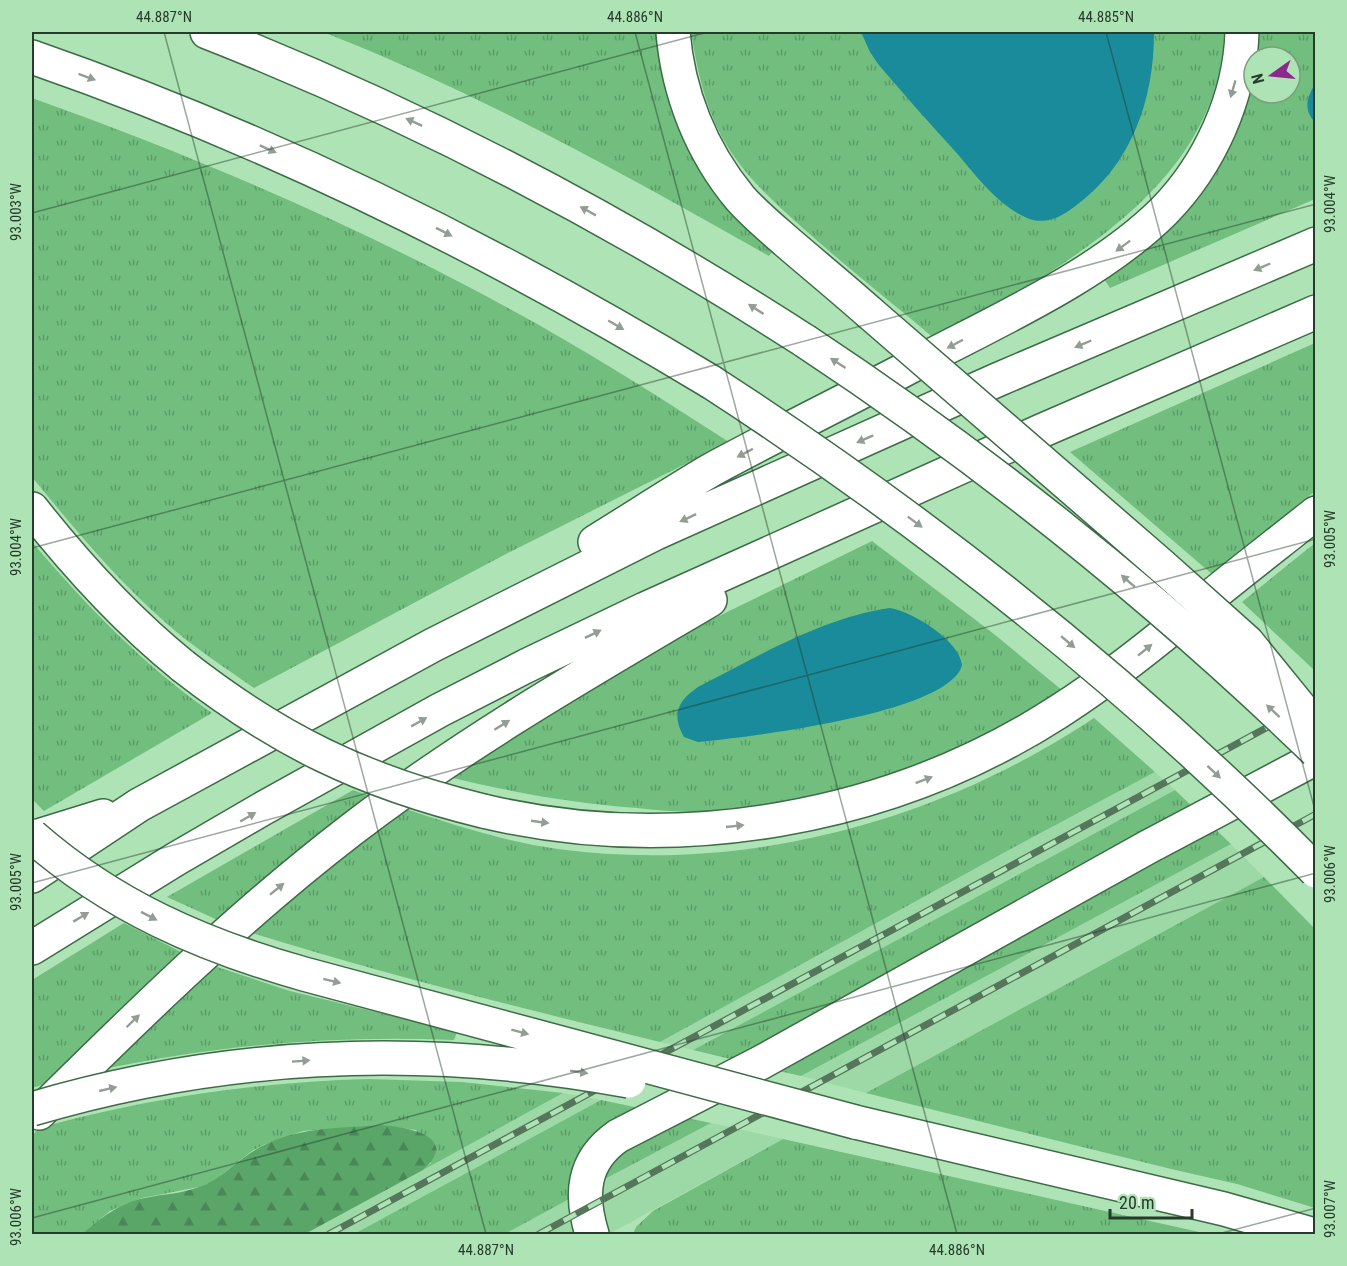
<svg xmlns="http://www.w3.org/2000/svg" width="1347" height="1266" font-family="'Roboto Condensed',sans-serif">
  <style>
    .built { fill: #9dd9a7 }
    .grass { fill: url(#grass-tufts) }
    .forest { fill: url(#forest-firs) }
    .water { fill: #198b9a }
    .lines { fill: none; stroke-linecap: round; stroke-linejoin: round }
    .minor-casing { stroke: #3c6c45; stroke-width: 36 }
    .highway-casing { stroke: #3c6c45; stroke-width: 36 }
    .minor { stroke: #fff; stroke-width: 33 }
    .highway { stroke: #fff; stroke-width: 33 }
    .rail-casing { stroke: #56765b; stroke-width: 7 }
    .rail { stroke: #aee3b5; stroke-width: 4.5; stroke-dasharray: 14; stroke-linecap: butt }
    .highway-bridge-casing { stroke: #3c6c45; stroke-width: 36; stroke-linecap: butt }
    .highway-bridge { stroke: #fff; stroke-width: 33 }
    .oneway { fill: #929d94 }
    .ticks { fill: none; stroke: #263b2a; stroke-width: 1.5; stroke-opacity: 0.45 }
    .neatline { fill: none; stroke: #263b2a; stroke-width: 2 }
    .ticks-label { font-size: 15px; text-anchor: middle; fill: #263b2a }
  </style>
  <defs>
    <pattern id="grass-tufts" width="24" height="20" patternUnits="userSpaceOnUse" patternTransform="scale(1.5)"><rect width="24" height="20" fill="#71be7f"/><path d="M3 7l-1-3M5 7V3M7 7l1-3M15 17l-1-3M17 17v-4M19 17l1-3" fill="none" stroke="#5d9c68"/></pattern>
    <pattern id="forest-firs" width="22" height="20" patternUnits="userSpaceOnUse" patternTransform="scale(1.5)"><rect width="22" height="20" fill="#59a668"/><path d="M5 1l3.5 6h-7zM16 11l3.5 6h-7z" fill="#498856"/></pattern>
  </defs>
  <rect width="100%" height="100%" fill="#aee3b5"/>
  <!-- built -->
  <path class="built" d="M1155,772L1175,790L693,1050L660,1042L1020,844Z
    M1231,844L1264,877L866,1093L801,1076Z
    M563,1093L601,1100L354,1234H305Z
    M711,1123L783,1139L609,1234H505L625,1168Z"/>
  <!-- grass -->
  <path class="grass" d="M323,32H656C662,125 703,191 772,252L769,256C624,174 479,93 323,32Z
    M691,32H1224C1220,188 1054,272 935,339C891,302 846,267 804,229C773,201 742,174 722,137C704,104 697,68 691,32Z
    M1259,32H1315V199L1110,288L1104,279L1124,266L1164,233L1254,70V93H1290V57H1256Z
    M32,98C195,156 356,225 508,308C584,349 656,395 729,442L504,555L254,688C224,667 193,647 165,622C116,579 73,527 32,477Z
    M1315,343V491L1213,575L1070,452Z
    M872,541L994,634L1063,691C1042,703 1022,717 1000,728C911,773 815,803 715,811C689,813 663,811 637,808C572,803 509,792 445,776L660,645Z
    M32,542C86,605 143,665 212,713L44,811L32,799Z
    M1315,543V671L1242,602Z
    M1094,718L1155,772L1020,844L660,1042C521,1008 382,974 246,931L400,807C451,824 505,842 558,849C745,874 938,822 1094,718Z
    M353,790L375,798L222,922L167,897Z
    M1175,790L1196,810L743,1062L693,1050Z
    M1211,825L1231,844L801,1076L770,1069Z
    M1264,877L1315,929V1208L1237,1184L1171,1169L866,1093Z
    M124,923L185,954L55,1081L32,1088V980Z
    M208,964L290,991L457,1032L454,1040C332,1035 218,1045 99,1070Z
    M368,1079L462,1082L563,1093L423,1170L431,1163L416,1130L381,1125L303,1131L263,1145L252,1151L212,1182L199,1187L142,1198L123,1205L110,1211L82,1234H32V1136L39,1128C147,1098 256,1082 368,1079Z
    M601,1100L644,1109L571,1198L505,1234H354Z
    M682,1117L711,1123L601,1181L616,1156Z
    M783,1139L1208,1234H633L636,1227L653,1211Z"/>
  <!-- forest -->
  <path class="forest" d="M381,1125C407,1127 461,1136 423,1170L305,1234H82C101,1218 119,1203 145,1198C163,1194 181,1194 199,1187C220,1180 234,1163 252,1152C290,1127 338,1128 381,1125Z"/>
  <!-- water -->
  <path class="water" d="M861,32H1154C1154,101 1131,166 1074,207C1060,218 1044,225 1027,218C997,205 975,174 954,150C928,122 903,93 878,64L870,52Z
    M1315,84V122C1303,110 1307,97 1315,84Z
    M890,608C913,612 959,640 962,665C950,713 754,736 708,741L698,742L684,737C671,714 678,701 698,687C759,656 821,618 890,608Z"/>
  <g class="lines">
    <defs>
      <path id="minor" d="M592,1234C580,1195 582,1161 618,1136L760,1063L1148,847L1316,758"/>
      <path id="highway" d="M207,32C416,114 616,219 805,341
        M673,32C678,93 701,151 740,198C754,214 771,228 787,242C815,266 843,289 870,313
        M32,57C271,140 495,251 711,382
        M32,509C77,566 125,619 183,666
        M595,542C634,518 672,493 711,470C779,433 849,399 917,363C997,321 1100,275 1164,211C1210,164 1240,97 1242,32
        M483,811C677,857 890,820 1058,712C1108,680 1154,643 1199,606C1238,574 1277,544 1316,513
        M32,838L103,816
        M32,876L139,805L433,645L656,533L997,380L1316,244
        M32,948L176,859L262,809L440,710L526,666L645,609L1041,431L1316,312
        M39,1113C139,1014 239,916 351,830C464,743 588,672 710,600
        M855,1122L1224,1209L1311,1234"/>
    </defs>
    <!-- minor casing -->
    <use href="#minor" class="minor-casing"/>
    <!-- highway casing -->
    <use href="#highway" class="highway-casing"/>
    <!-- minor -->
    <use href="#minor" class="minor"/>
    <!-- highway -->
    <use href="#highway" class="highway"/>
    <defs>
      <path id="rail" d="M329,1234L1316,701
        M539,1234L1316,814"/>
    </defs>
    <!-- rail casing -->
    <use href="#rail" class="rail-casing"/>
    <!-- rail -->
    <use href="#rail" class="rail"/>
    <defs>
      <path id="highway-bridge" d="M870,313L1161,565L1247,642L1316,727
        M805,341C988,462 1158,598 1316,751
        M711,382C930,524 1133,685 1316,871
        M183,666C279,741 364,782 483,811
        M32,836C112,906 201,945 304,974L855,1122
        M32,1109C228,1051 428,1044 629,1081"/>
    </defs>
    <!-- highway-bridge casing -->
    <use href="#highway-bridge" class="highway-bridge-casing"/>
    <!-- highway-bridge -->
    <use href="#highway-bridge" class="highway-bridge"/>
  </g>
  <!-- one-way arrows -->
  <defs><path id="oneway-solid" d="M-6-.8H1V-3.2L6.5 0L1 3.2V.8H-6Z" transform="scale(1.5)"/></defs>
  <g class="oneway">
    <use href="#oneway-solid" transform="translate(87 77) rotate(20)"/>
    <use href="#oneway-solid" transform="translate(1233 89) rotate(106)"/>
    <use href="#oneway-solid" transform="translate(414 122) rotate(-155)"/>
    <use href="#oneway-solid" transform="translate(268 149) rotate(24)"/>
    <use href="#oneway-solid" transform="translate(588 211) rotate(-151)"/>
    <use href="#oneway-solid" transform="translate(444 232) rotate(27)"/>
    <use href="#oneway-solid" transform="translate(1123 246) rotate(143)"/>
    <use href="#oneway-solid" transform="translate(1262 267) rotate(157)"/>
    <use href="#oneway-solid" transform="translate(756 309) rotate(-147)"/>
    <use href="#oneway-solid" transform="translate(616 325) rotate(30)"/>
    <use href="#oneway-solid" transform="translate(955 344) rotate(152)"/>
    <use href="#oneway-solid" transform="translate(1083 344) rotate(157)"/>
    <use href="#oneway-solid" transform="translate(838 363) rotate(-147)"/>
    <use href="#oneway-solid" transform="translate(865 439) rotate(156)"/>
    <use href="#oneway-solid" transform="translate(745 453) rotate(152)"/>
    <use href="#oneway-solid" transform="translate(688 518) rotate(155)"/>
    <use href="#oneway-solid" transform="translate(915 522) rotate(37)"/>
    <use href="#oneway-solid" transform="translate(1128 581) rotate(-139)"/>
    <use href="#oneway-solid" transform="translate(593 634) rotate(-26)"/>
    <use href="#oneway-solid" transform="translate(1068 642) rotate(40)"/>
    <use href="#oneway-solid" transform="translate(1145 650) rotate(-39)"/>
    <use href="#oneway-solid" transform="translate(1273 711) rotate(-137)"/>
    <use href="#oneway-solid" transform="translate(419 722) rotate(-29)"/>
    <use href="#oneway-solid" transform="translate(502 725) rotate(-32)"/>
    <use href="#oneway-solid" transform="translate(1214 772) rotate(43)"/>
    <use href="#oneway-solid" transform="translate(924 780) rotate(-21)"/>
    <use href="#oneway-solid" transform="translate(248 817) rotate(-30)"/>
    <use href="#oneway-solid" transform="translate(540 822) rotate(8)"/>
    <use href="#oneway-solid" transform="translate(735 826) rotate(-6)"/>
    <use href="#oneway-solid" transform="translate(277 889) rotate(-39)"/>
    <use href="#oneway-solid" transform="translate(149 916) rotate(27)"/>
    <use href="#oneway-solid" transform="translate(81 917) rotate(-31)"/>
    <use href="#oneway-solid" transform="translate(332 981) rotate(14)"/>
    <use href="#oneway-solid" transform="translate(133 1021) rotate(-44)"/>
    <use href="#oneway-solid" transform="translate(520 1032) rotate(15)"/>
    <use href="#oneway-solid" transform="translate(301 1061) rotate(-4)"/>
    <use href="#oneway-solid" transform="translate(579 1072) rotate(9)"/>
    <use href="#oneway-solid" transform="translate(108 1089) rotate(-13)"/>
  </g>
  <!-- ticks -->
  <path class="ticks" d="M164,32L486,1234M635,32L957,1234M1106,32L1316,814M32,213L708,32M32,548L1316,204M32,883L1316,539M32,1218L1316,873M1218,1234L1316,1208"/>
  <!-- border -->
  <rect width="1347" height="1266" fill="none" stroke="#aee3b5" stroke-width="66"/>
  <!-- north arrow -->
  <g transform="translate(1272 75) rotate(255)"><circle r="28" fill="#aee3b5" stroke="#78a07d" stroke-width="1.5"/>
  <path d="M0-4.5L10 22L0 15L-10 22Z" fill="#8e278c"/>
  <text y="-9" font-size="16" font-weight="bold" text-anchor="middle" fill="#263b2a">N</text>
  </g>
  <!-- scale -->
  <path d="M1110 1209v9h82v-9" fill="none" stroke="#263b2a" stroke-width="3"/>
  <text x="1119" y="1209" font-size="18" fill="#263b2a" stroke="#aee3b5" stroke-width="4.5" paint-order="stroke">20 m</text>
  <rect x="33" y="33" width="1281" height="1200" class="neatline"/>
  <g class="ticks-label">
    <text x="164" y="22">44.887°N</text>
    <text x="635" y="22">44.886°N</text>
    <text x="1106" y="22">44.885°N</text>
    <text transform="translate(1330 204) rotate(-90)" y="5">93.004°W</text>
    <text transform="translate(16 212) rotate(-90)" y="5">93.003°W</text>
    <text transform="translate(1330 539) rotate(-90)" y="5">93.005°W</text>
    <text transform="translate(16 547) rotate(-90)" y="5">93.004°W</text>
    <text transform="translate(1330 874) rotate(-90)" y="5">93.006°W</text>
    <text transform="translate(16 882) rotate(-90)" y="5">93.005°W</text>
    <text transform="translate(1330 1209) rotate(-90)" y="5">93.007°W</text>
    <text transform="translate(16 1217) rotate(-90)" y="5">93.006°W</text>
    <text x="486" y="1255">44.887°N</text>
    <text x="957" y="1255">44.886°N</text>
  </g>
</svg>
